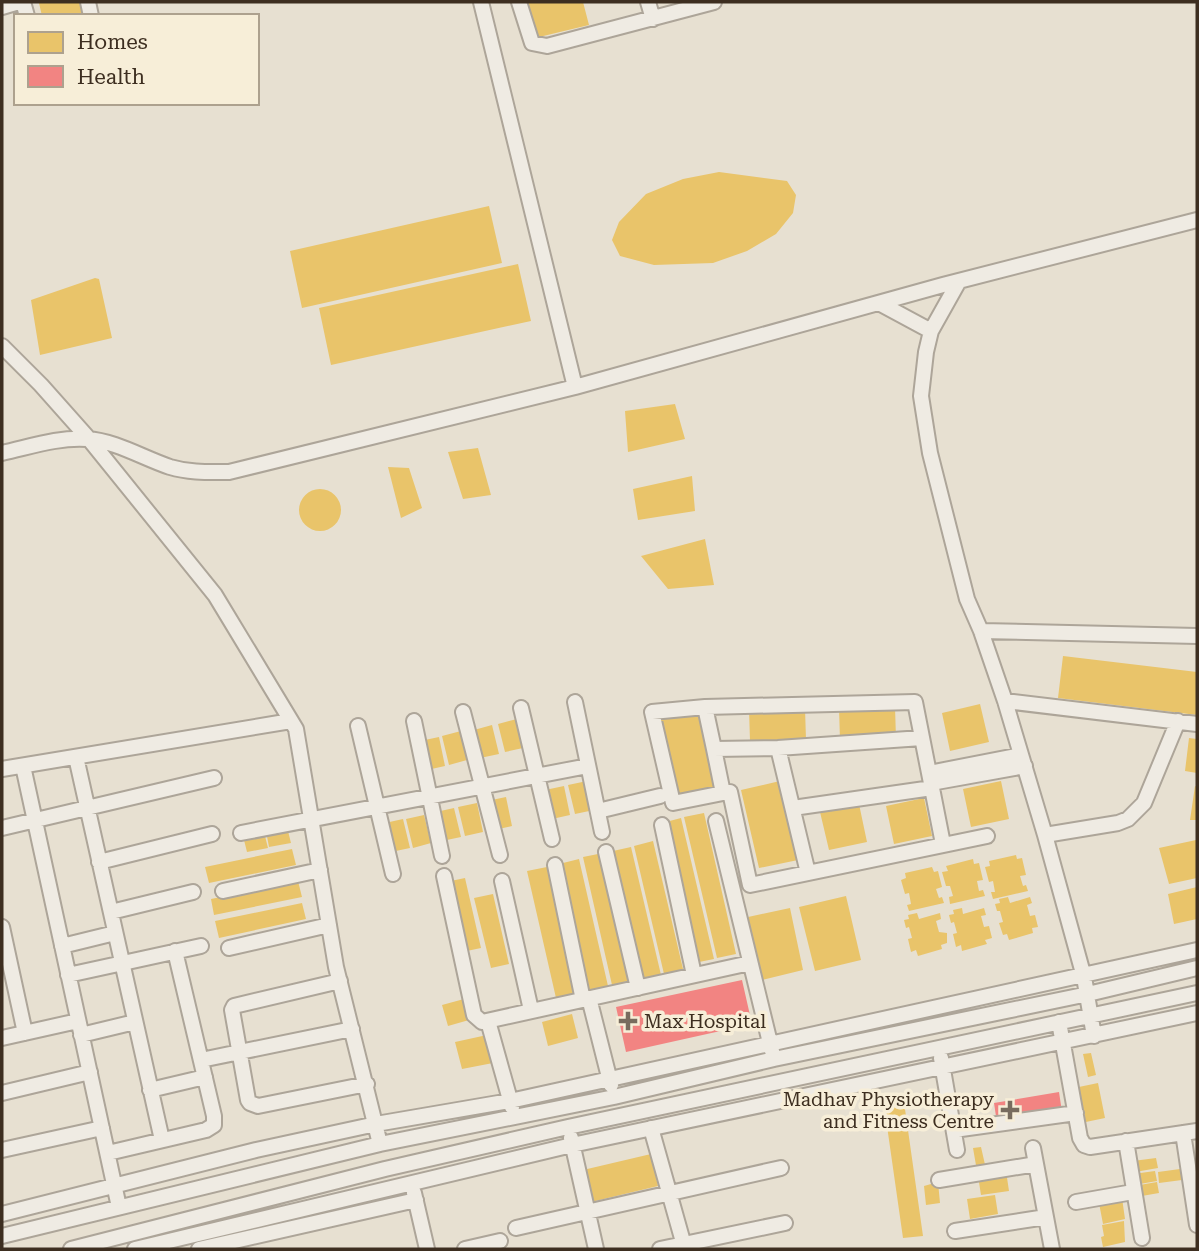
<svg xmlns="http://www.w3.org/2000/svg" width="1199" height="1251" font-family="'Roboto Serif',serif">
  <style>
    .homes { fill: #e9c46a }
    .health { fill: #f28482 }
    .lines { fill: none; stroke-linecap: round; stroke-linejoin: round }
    .minor-casing { stroke: #ada599; stroke-width: 18 }
    .minor { stroke: #efebe3; stroke-width: 14 }
    .poi-dot { fill: #786c5e; stroke: #f7eed8; stroke-width: 2.5 }
    .labels { text-anchor: middle; dominant-baseline: central; stroke-width: 7; stroke-linejoin: round; paint-order: stroke }
    .poi-label { font-size: 19px; fill: #3d2e20; stroke: #f7eed8; text-anchor: start }
  </style>
  <rect width="100%" height="100%" fill="#e7e0d1"/>
  <!-- homes -->
  <path class="homes" d="M46,2H84L88,16H42L39,3Z
    M527,2H583L589,25L535,38Z
    M719,172L787,181L796,195L793,213L776,234L747,251L713,263L654,265L620,256L612,240L619,222L646,194L683,179Z
    M489,206L502,263L302,308L290,251Z
    M518,264L531,321L331,365L319,308Z
    M95,278L99,279L112,338L40,355L31,300Z
    M675,404L685,439L628,452L625,411Z
    M478,448L491,495L463,499L448,452Z
    M388,467L409,468L422,508L401,518Z
    M692,476L695,511L638,520L633,489Z
    M299 510a21 21 0 1 1 42 0a21 21 0 1 1-42 0Z
    M705,539L714,585L668,589L641,556Z
    M1063,656L1197,672V715L1058,698Z
    M980,704L989,742L950,751L942,713Z
    M895,707L896,738L840,740L839,708Z
    M805,708L806,740L750,741L749,709Z
    M698,710L716,789L677,797L659,719Z
    M517,719L523,748L505,752L498,724Z
    M492,725L499,754L480,758L474,730Z
    M461,731L467,760L449,765L442,736Z
    M439,737L445,766L427,770L420,741Z
    M1189,738L1197,739V773L1185,771Z
    M587,781L594,810L575,814L568,785Z
    M780,781L798,860L759,868L741,790Z
    M1001,781L1009,819L971,827L963,789Z
    M564,786L570,815L552,819L545,790Z
    M1195,786L1197,787V820H1190Z
    M506,797L512,826L494,830L487,801Z
    M924,798L932,836L894,844L886,806Z
    M477,803L483,832L465,836L458,807Z
    M859,804L867,842L829,850L820,812Z
    M454,808L461,837L442,841L436,812Z
    M704,813L736,954L717,958L684,817Z
    M424,815L431,843L413,848L406,819Z
    M681,818L714,959L694,963L662,823Z
    M403,819L410,848L391,852L385,823Z
    M287,827L291,843L269,847L266,831Z
    M264,832L268,848L247,852L243,836Z
    M1196,840L1197,878L1169,884L1159,848Z
    M653,841L683,969L664,974L634,846Z
    M631,847L661,975L641,979L613,851Z
    M292,849L296,865L209,883L205,867Z
    M603,853L632,980L612,985L583,857Z
    M1016,855L1017,859L1022,858L1026,875L1020,876L1023,886L1026,885L1028,891L993,899L991,892H995L993,881L989,882L985,867L990,866L989,861Z
    M579,859L608,986L588,991L559,864Z
    M973,859L974,864L979,863L983,880L977,881L979,891L983,890L985,896L950,904L949,897L953,896L950,886H946L942,872L948,871L946,866Z
    M547,867L577,994L556,998L527,871Z
    M932,867L934,872L938,871L942,887L936,889L939,898L942,897L944,903L909,911L907,905L911,904L909,893L905,894L901,880L906,878L905,873Z
    M465,878L481,948L462,952L446,882Z
    M298,881L302,897L214,915L211,899Z
    M1197,887V919L1174,924L1168,894Z
    M493,894L509,964L491,968L474,898Z
    M846,896L861,960L815,971L799,907Z
    M1008,897L1010,903L1030,897L1032,903L1027,905L1030,916L1035,915L1038,927L1032,928L1033,933L1009,940L1007,934L1003,935L999,923L1003,922L1000,911H997L995,904L1000,903L999,899Z
    M302,903L306,919L219,938L215,921Z
    M790,908L803,970L762,980L748,917Z
    M962,908L963,914L984,908L986,915L981,916L984,927L989,926L992,938L985,940L987,944L962,951L961,945L956,947L953,934L957,933L954,922L951,923L949,915L954,914L953,910Z
    M917,913L919,919L940,913L941,919L936,921L939,932L947,933V943L941,945L942,949L918,956L916,950L911,952L908,939L912,938L909,927L906,928L904,920L909,919L908,915Z
    M464,999L469,1020L448,1026L442,1005Z
    M572,1014L578,1038L548,1046L542,1022Z
    M487,1035L493,1063L462,1069L455,1042Z
    M1091,1053L1096,1075L1088,1077L1083,1054Z
    M1098,1083L1105,1118L1081,1123L1074,1088Z
    M904,1102L923,1236L903,1238L884,1105Z
    M981,1147L986,1169L977,1171L973,1148Z
    M651,1154L658,1186L591,1202L583,1170Z
    M1156,1158L1158,1168L1135,1172L1133,1161Z
    M1180,1169L1182,1180L1159,1183L1158,1172Z
    M1006,1171L1009,1191L981,1195L978,1176Z
    M1155,1171L1157,1181L1134,1185L1133,1174Z
    M938,1182L940,1203L926,1205L924,1186Z
    M1157,1182L1159,1193L1136,1197L1134,1186Z
    M995,1195L998,1214L970,1219L967,1199Z
    M1122,1198L1125,1219L1103,1224L1099,1203Z
    M1124,1221L1125,1242L1103,1247L1101,1237L1104,1236L1102,1225Z"/>
  <!-- health -->
  <path class="health" d="M742,980L752,1024L626,1052L616,1007Z
    M1059,1092L1062,1112L997,1123L994,1103Z"/>
  <g class="lines">
    <defs>
      <path id="minor" d="M23,2L27,16
        M88,2L91,16
        M481,2L575,387
        M519,2L532,43L547,46L714,2
        M648,2L653,19
        M2,7L19,2
        M959,281L931,331L926,352L921,396L930,453L967,599L981,631L1005,701L1045,835L1084,977L1094,1036
        M879,303L931,331
        M2,346L41,385L89,439L215,595L296,729L336,967L380,1144
        M2,453C30,447 58,437 87,439C116,441 143,458 170,467C190,473 209,472 229,472L575,387L943,285L1197,220
        M981,631L1197,636
        M1005,701L1197,724
        M575,702L602,832
        M705,707L915,702L943,844
        M521,708L552,839
        M463,712L500,855
        M414,721L442,856
        M358,726L393,874
        M778,748L808,873
        M714,749L723,793L673,803L652,712L705,707L714,749L778,748L922,738
        M76,757L162,1140
        M23,766L119,1207
        M2,769L291,721
        M929,773L1021,755
        M931,783L1025,766
        M723,793L730,792L750,885L987,836
        M793,808L932,788
        M598,811L660,796
        M716,821L772,1051
        M662,825L694,975
        M2,828L214,778
        M241,833L588,766
        M1045,835L1118,823L1128,819L1144,803L1178,721
        M606,852L638,988
        M99,862L212,834
        M555,865L583,1000
        M444,876L474,1015L482,1022L750,963
        M502,881L531,1010
        M223,891L320,870
        M111,912L193,892
        M2,927L25,1033
        M62,946L115,933
        M229,948L329,925
        M68,975L201,946
        M340,981L234,1006L232,1010L248,1100L250,1103L258,1106L367,1084
        M589,998L611,1085
        M488,1021L512,1107
        M1059,1022L1080,1138L1084,1145L1090,1147L1197,1131
        M81,1035L135,1022
        M2,1038L78,1021
        M941,1058L957,1150
        M201,1060L352,1029
        M150,1090L205,1077
        M2,1093L90,1072
        M651,1128L685,1249
        M954,1130L1076,1113
        M1183,1133L1197,1225
        M571,1138L596,1249
        M1126,1141L1142,1238
        M1033,1148L1052,1249
        M2,1150L102,1128
        M108,1153L206,1130L214,1125V1116L175,951
        M939,1180L1036,1164
        M414,1193L427,1249
        M1076,1202L1133,1192
        M2,1214L256,1150L376,1124L510,1101L1197,950
        M516,1228L781,1168
        M955,1231L1046,1217
        M2,1236L380,1144L614,1097L774,1059L1088,994L1197,968
        M71,1249L385,1169L568,1127L1197,993
        M135,1249L572,1145L1197,1013
        M199,1249L416,1200
        M465,1249L500,1241
        M660,1249L785,1223"/>
    </defs>
    <!-- minor casing -->
    <use href="#minor" class="minor-casing"/>
    <!-- minor -->
    <use href="#minor" class="minor"/>
  </g>
  <!-- markers -->
  <g class="poi-dot">
    <path d="M624.5 1010.5h7v7h7v7h-7v7h-7v-7h-7v-7h7z"/>
    <path d="M1006.5 1099.5h7v7h7v7h-7v7h-7v-7h-7v-7h7z"/>
  </g>
  <g class="labels">
    <!-- poi labels -->
    <g class="poi-label">
      <text x="644" y="1021">Max Hospital</text>
      <text x="994" y="1099" text-anchor="end">Madhav Physiotherapy<tspan x="994" dy="22">and Fitness Centre</tspan></text>
    </g>
  </g>
  <!-- border -->
  <rect width="1199" height="1251" fill="none" stroke="#3d2e20" stroke-width="7"/>
  <!-- legend -->
  <rect x="14" y="14" width="245" height="91" fill="#f7eed8" stroke="#ada18e" stroke-width="2"/>
  <rect x="28" y="32" width="35" height="21" fill="#e9c46a" stroke="#ada18e" stroke-width="2"/>
  <text x="77" y="49" font-size="21" fill="#3d2e20">Homes</text>
  <rect x="28" y="66" width="35" height="21" fill="#f28482" stroke="#ada18e" stroke-width="2"/>
  <text x="77" y="84" font-size="21" fill="#3d2e20">Health</text>
</svg>
